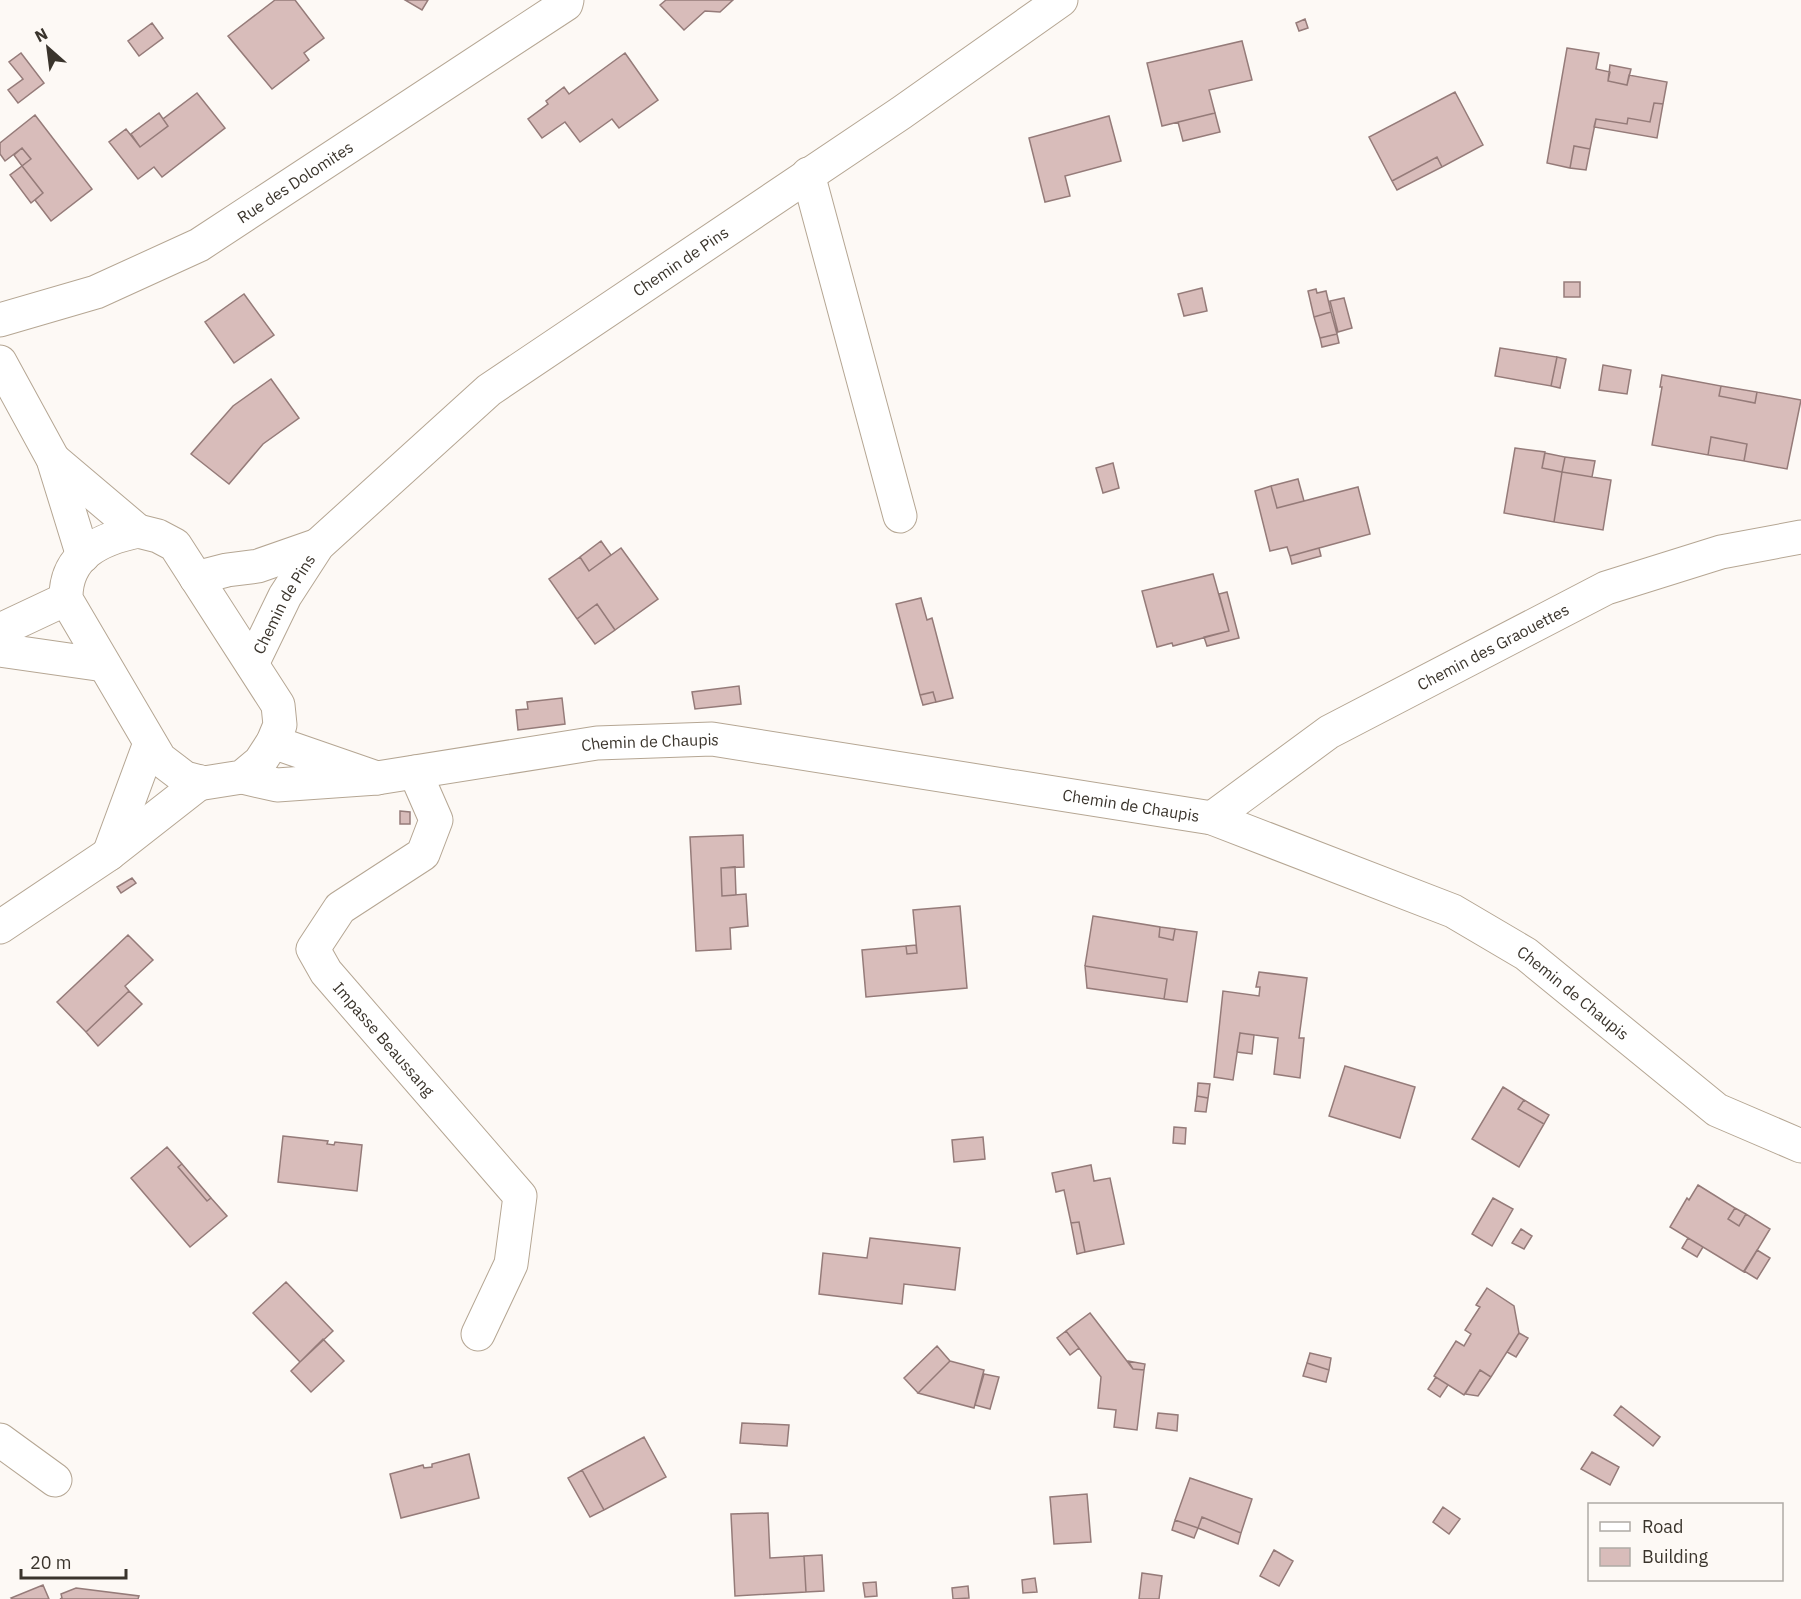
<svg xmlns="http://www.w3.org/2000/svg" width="1801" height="1599" font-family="'IBM Plex Sans',sans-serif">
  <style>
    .building { fill: #d8bcba; stroke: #957b79; stroke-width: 1.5 }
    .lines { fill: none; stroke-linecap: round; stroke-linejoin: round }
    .minor-casing { stroke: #b5a693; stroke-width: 35 }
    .tertiary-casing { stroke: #b5a693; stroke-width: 35 }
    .minor { stroke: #fff; stroke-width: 33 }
    .tertiary { stroke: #fff; stroke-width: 33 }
    .labels { text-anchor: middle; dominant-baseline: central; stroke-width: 4.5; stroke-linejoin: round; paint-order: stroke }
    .street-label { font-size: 16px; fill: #3a342c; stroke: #fdf9f5 }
  </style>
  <rect width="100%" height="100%" fill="#fdf9f5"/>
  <!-- building -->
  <path class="building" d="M275,0H295L324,38L304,53L309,60L272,89L228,36Z
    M405,0H428L422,10Z
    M666,0H733L720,12L705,11L684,30L660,5Z
    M1305,19L1308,28L1299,31L1296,23Z
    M152,23L163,38L139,56L128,41Z
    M1242,41L1252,80L1209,90L1215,113L1162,126L1147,63Z
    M1567,48L1599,53L1596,69L1610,72L1608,81L1627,85L1629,75L1667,82L1663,104L1654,103L1650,122L1628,118L1627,124L1596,119L1590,149L1574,146L1570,168L1547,163Z
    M21,53L44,83L18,103L8,90L23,79L9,62Z
    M625,53L658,100L619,128L612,119L580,142L565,122L542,138L528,119L548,104L546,101L564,87L569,94Z
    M1610,65L1631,69L1627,85L1608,81Z
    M1455,92L1483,145L1442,167L1437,157L1392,181L1369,137Z
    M197,93L225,128L162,177L154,167L138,179L109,142L126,129L140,147L168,126L163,119Z
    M1654,103L1663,104L1657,138L1594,127L1596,119L1627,124L1628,118L1650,122Z
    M159,113L168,126L140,147L131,134Z
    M1215,113L1220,132L1183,141L1178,122Z
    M35,115L92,189L51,221L35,200L43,193L22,166L31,159L22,148L5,161L0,154V143Z
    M1109,116L1121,161L1065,176L1070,196L1045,202L1029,138Z
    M1574,146L1590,149L1586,170L1570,168Z
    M22,148L31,159L22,166L14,155Z
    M1437,157L1442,167L1397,190L1392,181Z
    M22,166L43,193L31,203L10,175Z
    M1564,282H1580V297H1564Z
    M1202,288L1207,311L1184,316L1178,294Z
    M1316,289L1317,293L1326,291L1331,312L1314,317L1308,291Z
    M244,294L274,335L234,363L205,322Z
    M1344,298L1352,328L1338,332L1330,301Z
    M1331,312L1337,334L1320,338L1314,317Z
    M1337,334L1339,343L1322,347L1320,338Z
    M1500,348L1557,357L1551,386L1495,376Z
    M1557,357L1566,359L1560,388L1551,386Z
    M1603,365L1631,370L1627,394L1599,390Z
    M1662,375L1721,386L1719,396L1755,403L1757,392L1801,400L1787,469L1744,461L1747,444L1711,437L1708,455L1652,445L1662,387H1660Z
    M271,379L299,418L263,444L229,484L191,454L233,406Z
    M1721,386L1757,392L1755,403L1719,396Z
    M1711,437L1747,444L1744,461L1708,455Z
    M1515,448L1545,452L1542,468L1562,472L1554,522L1504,513Z
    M1545,453L1565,457L1562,472L1542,468Z
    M1565,457L1595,461L1592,477L1562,472Z
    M1113,463L1119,488L1103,493L1096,468Z
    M1562,472L1611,480L1603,530L1554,522Z
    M1298,479L1304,501L1277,508L1271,486Z
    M1271,486L1277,508L1358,487L1370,534L1290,556L1287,547L1270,551L1255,491Z
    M601,541L611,555L589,571L580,557Z
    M621,548L658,599L615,630L597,604L577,619L549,579L580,557L589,571Z
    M1319,548L1321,556L1292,564L1290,556Z
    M1213,574L1229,631L1173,646L1172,643L1157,647L1142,591Z
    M1227,592L1239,638L1207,646L1204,637L1229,631L1219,594Z
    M921,598L927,620L932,618L953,698L936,702L933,692L920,695L896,604Z
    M597,604L615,630L595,644L577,619Z
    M739,686L741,704L695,709L692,692Z
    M933,692L936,702L923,705L920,695Z
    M562,698L565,724L518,730L516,710L528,709L527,702Z
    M400,811L410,812V824H400Z
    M743,835L744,867L721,868L722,896L746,894L748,926L730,928L731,949L696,951L690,837Z
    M735,867L736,895L722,896L721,868Z
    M132,878L136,883L121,893L117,887Z
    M960,906L967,988L866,997L862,950L906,946L907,954L917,953L913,910Z
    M1093,916L1160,927L1159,937L1173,940L1175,929L1197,932L1187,1002L1164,999L1167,979L1085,966Z
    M1160,927L1175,929L1173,940L1159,937Z
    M128,935L153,960L125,986L129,991L86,1032L57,1002Z
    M916,945L917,953L907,954L906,946Z
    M1085,966L1167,979L1164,999L1087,988Z
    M1259,972L1307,978L1299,1038H1304L1300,1078L1274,1074L1278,1038L1240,1033L1233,1080L1214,1077L1223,991L1259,996L1260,987H1256Z
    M129,991L142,1004L98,1046L86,1032Z
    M1240,1033L1254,1035L1252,1054L1237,1052Z
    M1345,1066L1415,1087L1400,1138L1329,1116Z
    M1198,1083L1210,1084L1208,1098L1197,1096Z
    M1503,1087L1524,1100L1518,1109L1544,1124L1519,1167L1472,1139Z
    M1197,1096L1208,1098L1206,1112L1195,1111Z
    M1524,1100L1549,1115L1544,1124L1518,1109Z
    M1174,1127L1186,1128L1185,1144L1173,1143Z
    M283,1136L328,1141L327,1144L334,1145L335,1142L362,1145L357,1191L278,1182Z
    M983,1137L985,1159L954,1162L952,1140Z
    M167,1147L182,1164L178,1167L207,1201L211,1198L227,1216L190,1247L131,1178Z
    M182,1164L211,1198L207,1201L178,1167Z
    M1091,1165L1094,1181L1110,1178L1124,1244L1085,1252L1079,1222L1071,1223L1064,1190L1056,1192L1052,1173Z
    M1698,1185L1735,1208L1728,1219L1739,1226L1746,1214L1770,1229L1744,1272L1670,1227L1687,1198L1689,1200Z
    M1493,1198L1513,1209L1492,1246L1472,1234Z
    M1735,1208L1746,1214L1739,1226L1728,1219Z
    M1079,1222L1085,1252L1077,1254L1071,1223Z
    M1521,1229L1532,1236L1524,1249L1512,1243Z
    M870,1238L960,1248L955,1290L904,1284L902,1304L819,1294L823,1253L867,1258Z
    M1688,1238L1703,1247L1697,1257L1682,1248Z
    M1757,1250L1770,1258L1757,1279L1744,1271Z
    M286,1282L333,1331L300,1362L253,1313Z
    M1487,1288L1514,1306L1519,1333L1491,1377L1480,1370L1464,1395L1434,1376L1456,1341L1464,1346L1471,1334L1465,1330L1480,1307L1476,1305Z
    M1090,1313L1133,1369L1144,1370L1137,1430L1114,1427L1116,1410L1098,1408L1101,1377L1066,1331Z
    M1066,1331L1079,1348L1070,1355L1057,1338Z
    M1519,1333L1528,1338L1516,1357L1507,1352Z
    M323,1339L344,1361L311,1392L291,1371Z
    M937,1346L950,1361L918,1393L904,1378Z
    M1310,1353L1331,1358L1329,1370L1307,1363Z
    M950,1361L984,1370L974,1408L918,1393Z
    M1128,1361L1145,1364L1144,1370L1133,1369Z
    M1307,1363L1329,1370L1326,1382L1303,1376Z
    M1480,1370L1491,1377L1478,1396L1465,1394Z
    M984,1374L999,1377L990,1409L975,1405Z
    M1436,1377L1448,1385L1440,1397L1428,1389Z
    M1621,1406L1660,1437L1653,1446L1614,1415Z
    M1158,1413L1178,1415L1177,1431L1156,1428Z
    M742,1423L789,1425L787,1446L740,1443Z
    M644,1437L666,1477L604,1510L582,1470Z
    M1592,1452L1619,1467L1610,1485L1581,1469Z
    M469,1454L479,1498L401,1518L390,1474L423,1465L424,1468L432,1467V1464Z
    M582,1470L604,1510L590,1517L568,1478Z
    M1190,1478L1252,1499L1241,1533L1202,1517L1198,1528L1175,1520Z
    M1087,1494L1091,1542L1054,1544L1050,1497Z
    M1443,1507L1460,1519L1449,1534L1433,1522Z
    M768,1513L770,1558L804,1556L806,1592L735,1596L731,1514Z
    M1202,1517L1241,1533L1238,1544L1198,1528Z
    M1175,1520L1198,1528L1194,1538L1172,1530Z
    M1274,1550L1293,1561L1279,1586L1260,1576Z
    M822,1555L824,1591L806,1592L804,1556Z
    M1142,1573L1162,1576L1159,1599H1139Z
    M1035,1578L1037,1592L1023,1593L1022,1580Z
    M876,1582L877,1596L865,1597L863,1583Z
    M43,1585L49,1599H12L11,1598Z
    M968,1586L969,1598L953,1599L952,1588Z
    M76,1588L139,1596L138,1599H60L62,1598L61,1594Z"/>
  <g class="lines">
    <defs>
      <g id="minor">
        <path d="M808,174L900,516"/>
        <path id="s1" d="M0,320L96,292L199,245L566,4L567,0"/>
        <path d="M0,362L53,459L83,556"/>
        <path d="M53,459L138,531"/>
        <path d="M0,630L66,599"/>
        <path d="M0,650L104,665"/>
        <path id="s2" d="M415,772L436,820L423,854L340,908L313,949L326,972L520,1196L511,1264L478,1334"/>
        <path d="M242,777L277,785L377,778L273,742"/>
        <path id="s3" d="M377,778L597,743L712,739L1212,818L1453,911L1526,954L1717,1110L1801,1146"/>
        <path id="s4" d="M1212,818L1329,732L1606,588L1721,552L1801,537"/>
        <path d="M0,1440L55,1480"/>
      </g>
      <g id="tertiary">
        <path d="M138,531L158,536L175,545L278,705L280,725L273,742L260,762L242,777L204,783L185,778L160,759L66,599C65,555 100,539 138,531Z"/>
        <path d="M196,578L227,570L258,566L318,545"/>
        <path id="s5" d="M252,664L285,596L318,545L489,390L901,113L1061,0"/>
        <path d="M109,854L150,743"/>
        <path d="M0,927L109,854L201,782"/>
      </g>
    </defs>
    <!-- minor casing -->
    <use href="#minor" class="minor-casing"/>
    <!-- tertiary casing -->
    <use href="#tertiary" class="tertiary-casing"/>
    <!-- minor -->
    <use href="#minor" class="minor"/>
    <!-- tertiary -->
    <use href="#tertiary" class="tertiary"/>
  </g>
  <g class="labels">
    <!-- street labels -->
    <g class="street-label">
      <text stroke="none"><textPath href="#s1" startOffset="328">Rue des Dolomites</textPath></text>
      <text stroke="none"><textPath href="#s5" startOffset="598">Chemin de Pins</textPath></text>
      <text stroke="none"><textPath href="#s5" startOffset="68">Chemin de Pins</textPath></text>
      <text stroke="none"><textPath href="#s4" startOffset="330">Chemin des Graouettes</textPath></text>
      <text stroke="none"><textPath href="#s3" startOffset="276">Chemin de Chaupis</textPath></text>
      <text stroke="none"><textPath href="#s3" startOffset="762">Chemin de Chaupis</textPath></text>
      <text stroke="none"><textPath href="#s3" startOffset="1248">Chemin de Chaupis</textPath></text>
      <text stroke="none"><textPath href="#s2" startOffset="352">Impasse Beaussang</textPath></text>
    </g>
  </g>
  <!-- legend -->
  <rect x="1588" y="1503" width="195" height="78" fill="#fdf9f5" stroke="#afaaa5" stroke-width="1.5"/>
  <rect x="1600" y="1522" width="30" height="9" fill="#ffffff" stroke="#afaaa5" stroke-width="1.5"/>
  <text x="1642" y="1533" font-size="18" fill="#3a342c">Road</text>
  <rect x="1600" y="1548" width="30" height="18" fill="#d8bcba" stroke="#afaaa5" stroke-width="1.5"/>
  <text x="1642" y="1563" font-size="18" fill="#3a342c">Building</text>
  <!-- north arrow -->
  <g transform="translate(48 48) rotate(332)" stroke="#fdf9f5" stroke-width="4.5" paint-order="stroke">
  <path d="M0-4.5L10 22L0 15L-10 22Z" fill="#3a342c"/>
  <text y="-9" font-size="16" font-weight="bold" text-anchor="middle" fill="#3a342c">N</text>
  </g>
  <!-- scale -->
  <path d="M21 1569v9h105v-9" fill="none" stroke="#3a342c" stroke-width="3"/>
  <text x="30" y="1569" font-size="18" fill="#3a342c" stroke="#fdf9f5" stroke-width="4.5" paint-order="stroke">20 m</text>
</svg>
